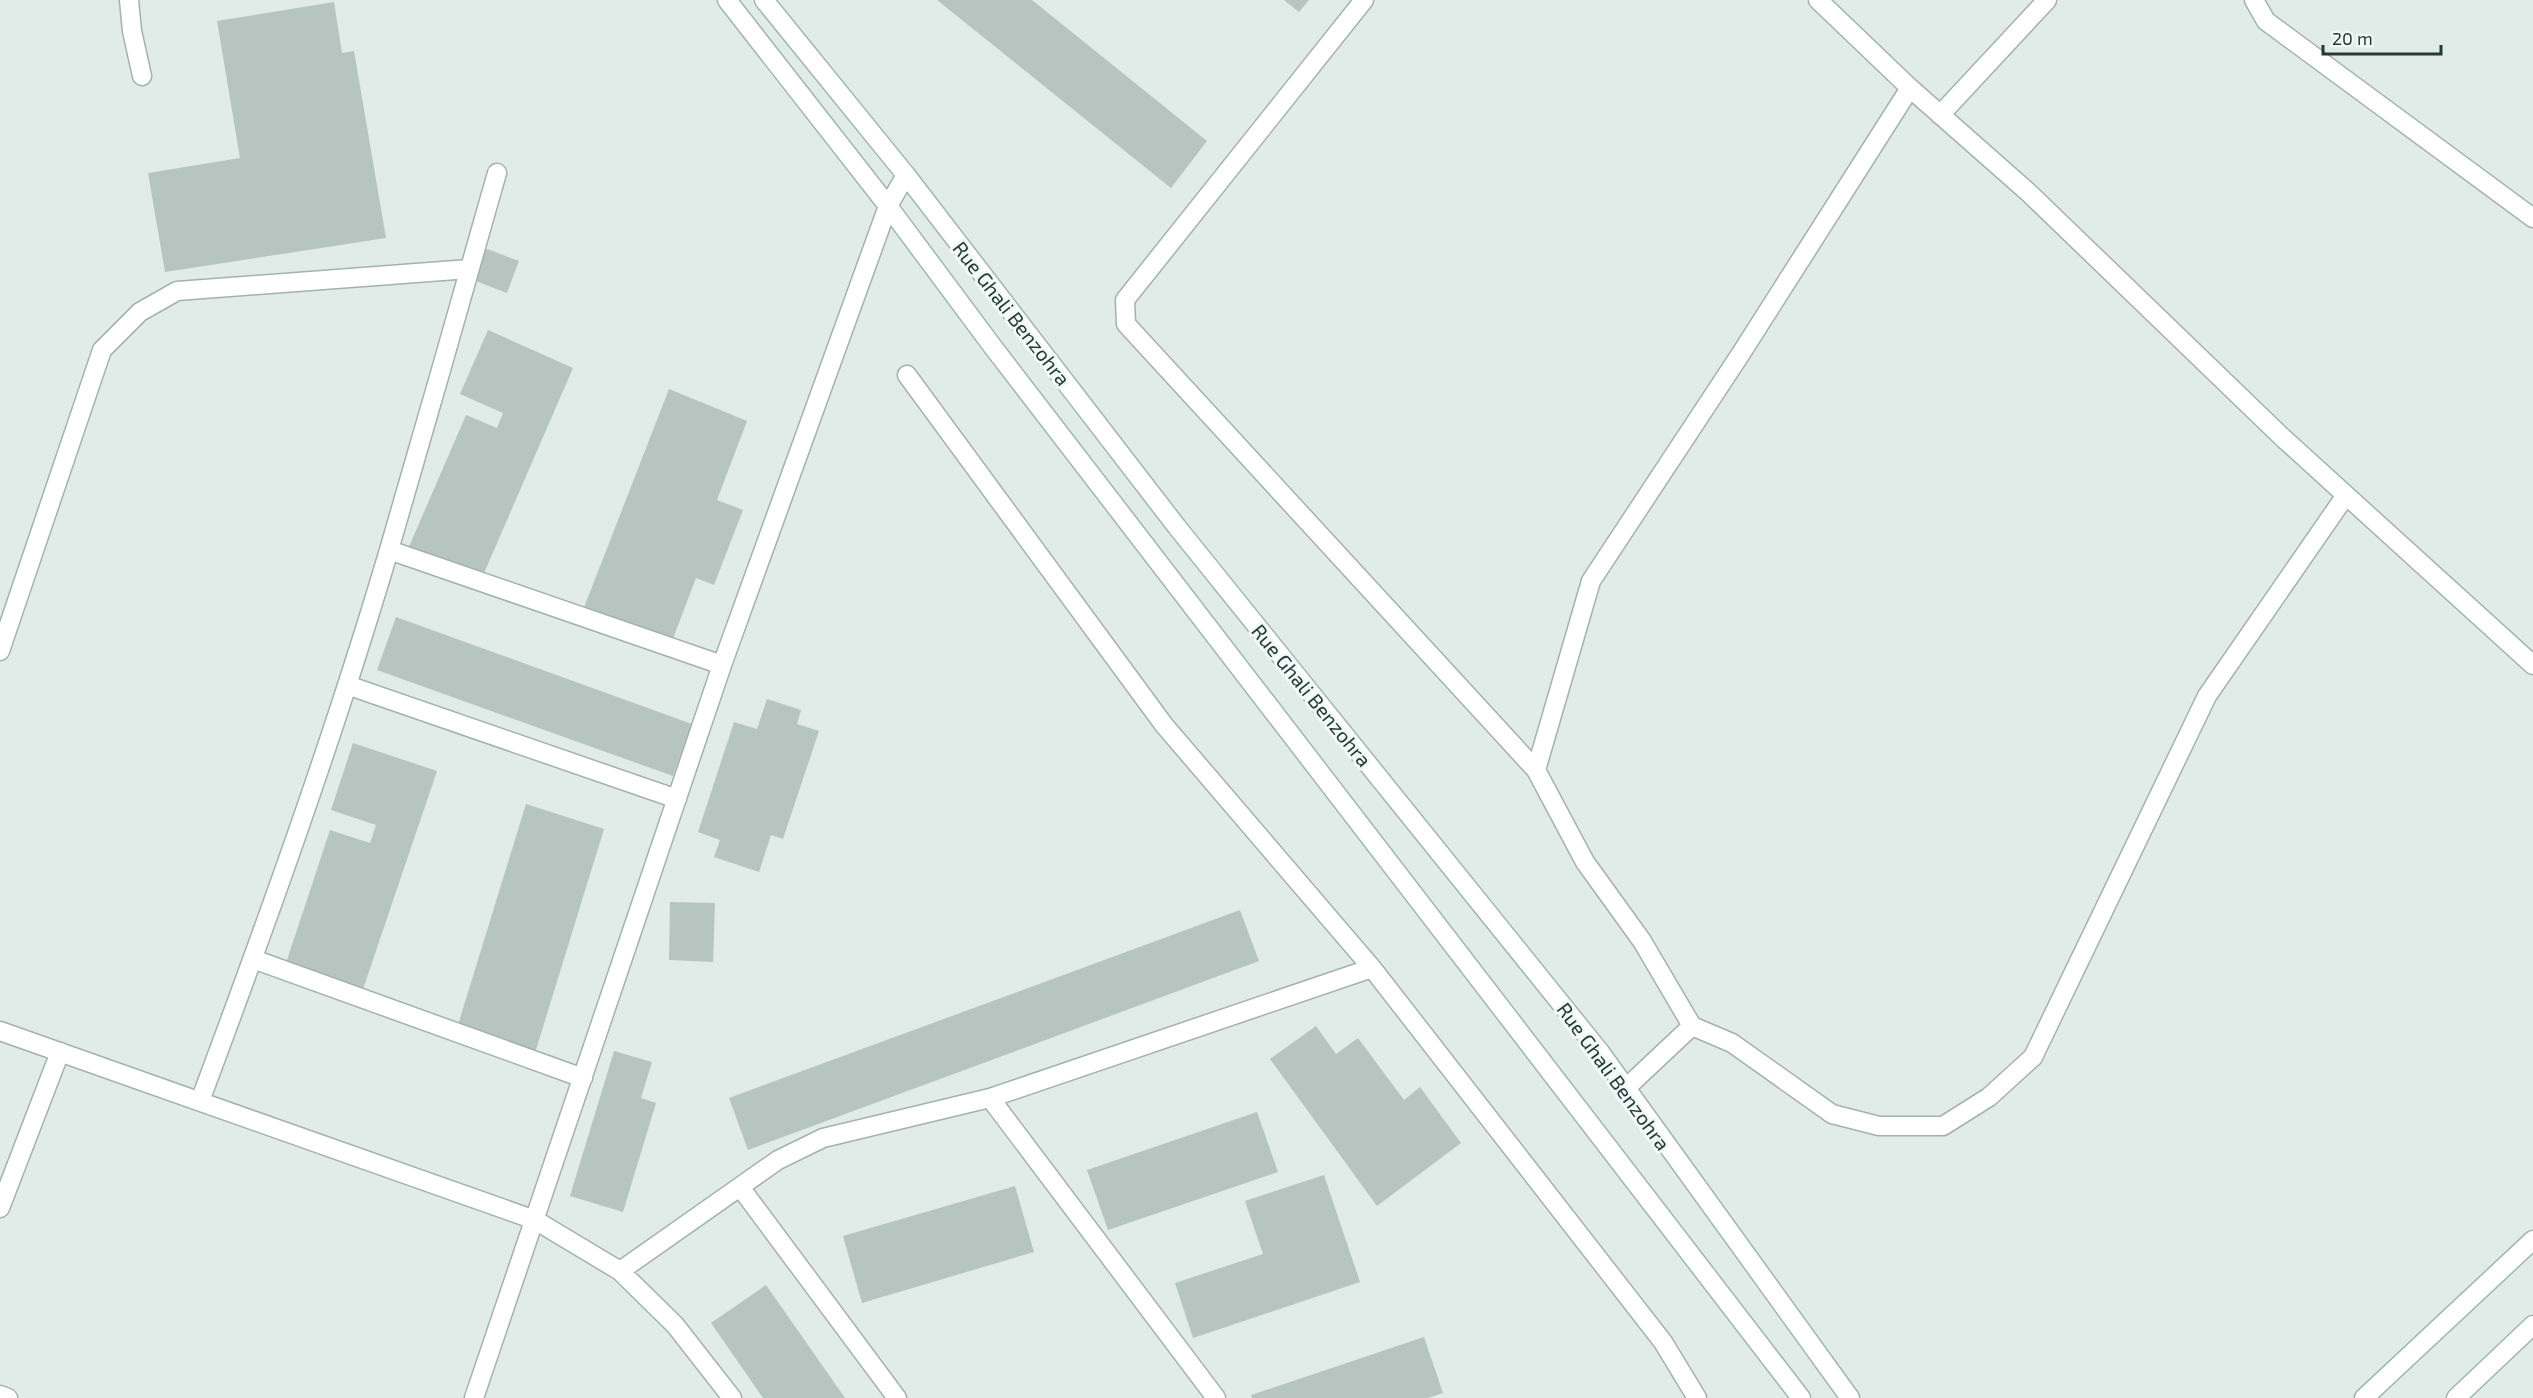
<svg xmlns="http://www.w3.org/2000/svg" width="2533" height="1398" font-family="'Exo 2',sans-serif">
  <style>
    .building { fill: #b7c5c1 }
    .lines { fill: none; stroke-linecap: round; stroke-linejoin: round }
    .service-casing { stroke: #a4b2af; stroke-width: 21 }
    .minor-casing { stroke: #a4b2af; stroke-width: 21 }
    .secondary-casing { stroke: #a1b6b0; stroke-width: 21 }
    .service { stroke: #fff; stroke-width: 18 }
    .minor { stroke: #fff; stroke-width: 18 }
    .secondary { stroke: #fff; stroke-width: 18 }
    .labels { text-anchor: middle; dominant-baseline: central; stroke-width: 6; stroke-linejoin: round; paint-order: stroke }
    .street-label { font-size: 20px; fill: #233a36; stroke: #f2f8f5 }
  </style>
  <rect width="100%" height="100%" fill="#e1ebe8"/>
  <!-- building -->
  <path class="building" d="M937,0H1032L1207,141L1171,188Z
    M1284,0H1309L1299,12Z
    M334,2L342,53L354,51L386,238L165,272L148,173L240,158L217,21Z
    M479,246L519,261L507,293L468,278Z
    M488,330L573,368L481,580L408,549L466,415L497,428L503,413L460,394Z
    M669,389L747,421L717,500L743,510L714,585L696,578L671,644L583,610Z
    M396,617L692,724L673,776L377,670Z
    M767,699L801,710L797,724L819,731L783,839L771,835L759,872L714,857L720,840L698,832L734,722L757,729Z
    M353,743L437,771L361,995L284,969L330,830L370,843L376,825L331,810Z
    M526,804L604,829L535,1053L457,1028Z
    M670,902L715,903L713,962L669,960Z
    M1240,910L1259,961L748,1150L729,1098Z
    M1316,1026L1336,1054L1358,1038L1404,1100L1420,1087L1461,1143L1377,1206L1270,1059Z
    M614,1051L652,1062L641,1098L656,1103L623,1212L570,1196Z
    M1257,1112L1278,1172L1108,1230L1087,1170Z
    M1324,1175L1360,1282L1193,1338L1175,1283L1263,1254L1245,1201Z
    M1015,1186L1034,1252L862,1303L843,1236Z
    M766,1285L845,1398H763L711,1323Z
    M1424,1337L1443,1393L1428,1398H1252L1251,1395Z"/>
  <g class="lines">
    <defs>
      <path id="service" d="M129,0L132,31L142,76
        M0,1208L60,1052
        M0,1395L8,1398"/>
      <path id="minor" d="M1364,0L1125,300L1126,324L1536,770
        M1818,0L1910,88L2028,192L2282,437L2533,665
        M2254,0L2266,21L2533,218
        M1940,115L2047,0
        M907,375L1164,725L1372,968L1663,1342L1697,1398
        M389,550L722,665
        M0,651L102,350L140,312L177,291L469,269
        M347,685L677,799
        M253,959L583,1078
        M1692,1026L1732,1043L1832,1114L1879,1126H1943L1989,1097L2033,1057L2207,696L2346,495
        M0,1031L535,1220L620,1271L675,1325L732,1398
        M1625,1089L1692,1026L1642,941L1585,862L1536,770L1591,581L1740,355L1910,88
        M990,1098L1216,1398
        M200,1101C268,919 334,736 389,550C426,425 461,298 497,173
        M740,1187L897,1398
        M620,1271L778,1160L823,1138L990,1098L1372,968
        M474,1398L722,665L888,206L906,175"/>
      <path id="secondary" d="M727,0L888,206L993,347L1801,1398
        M764,0L906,175L1177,527L1600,1052L1850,1398
        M2364,1398L2533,1240
        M2456,1398L2533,1325"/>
    </defs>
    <!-- service casing -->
    <use href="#service" class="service-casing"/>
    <!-- minor casing -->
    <use href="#minor" class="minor-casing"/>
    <!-- secondary casing -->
    <use href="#secondary" class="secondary-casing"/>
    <!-- service -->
    <use href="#service" class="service"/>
    <!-- minor -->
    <use href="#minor" class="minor"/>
    <!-- secondary -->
    <use href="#secondary" class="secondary"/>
  </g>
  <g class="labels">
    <!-- street labels -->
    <g class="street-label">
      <text transform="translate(1012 313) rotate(52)">Rue Ghali Benzohra</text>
      <text transform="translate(1312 695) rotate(51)">Rue Ghali Benzohra</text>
      <text transform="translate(1614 1076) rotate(54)">Rue Ghali Benzohra</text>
    </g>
  </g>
  <!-- scale -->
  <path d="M2323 45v9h118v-9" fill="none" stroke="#233a36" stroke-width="3"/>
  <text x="2332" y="45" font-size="18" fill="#233a36" stroke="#f2f8f5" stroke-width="4.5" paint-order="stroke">20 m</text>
</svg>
